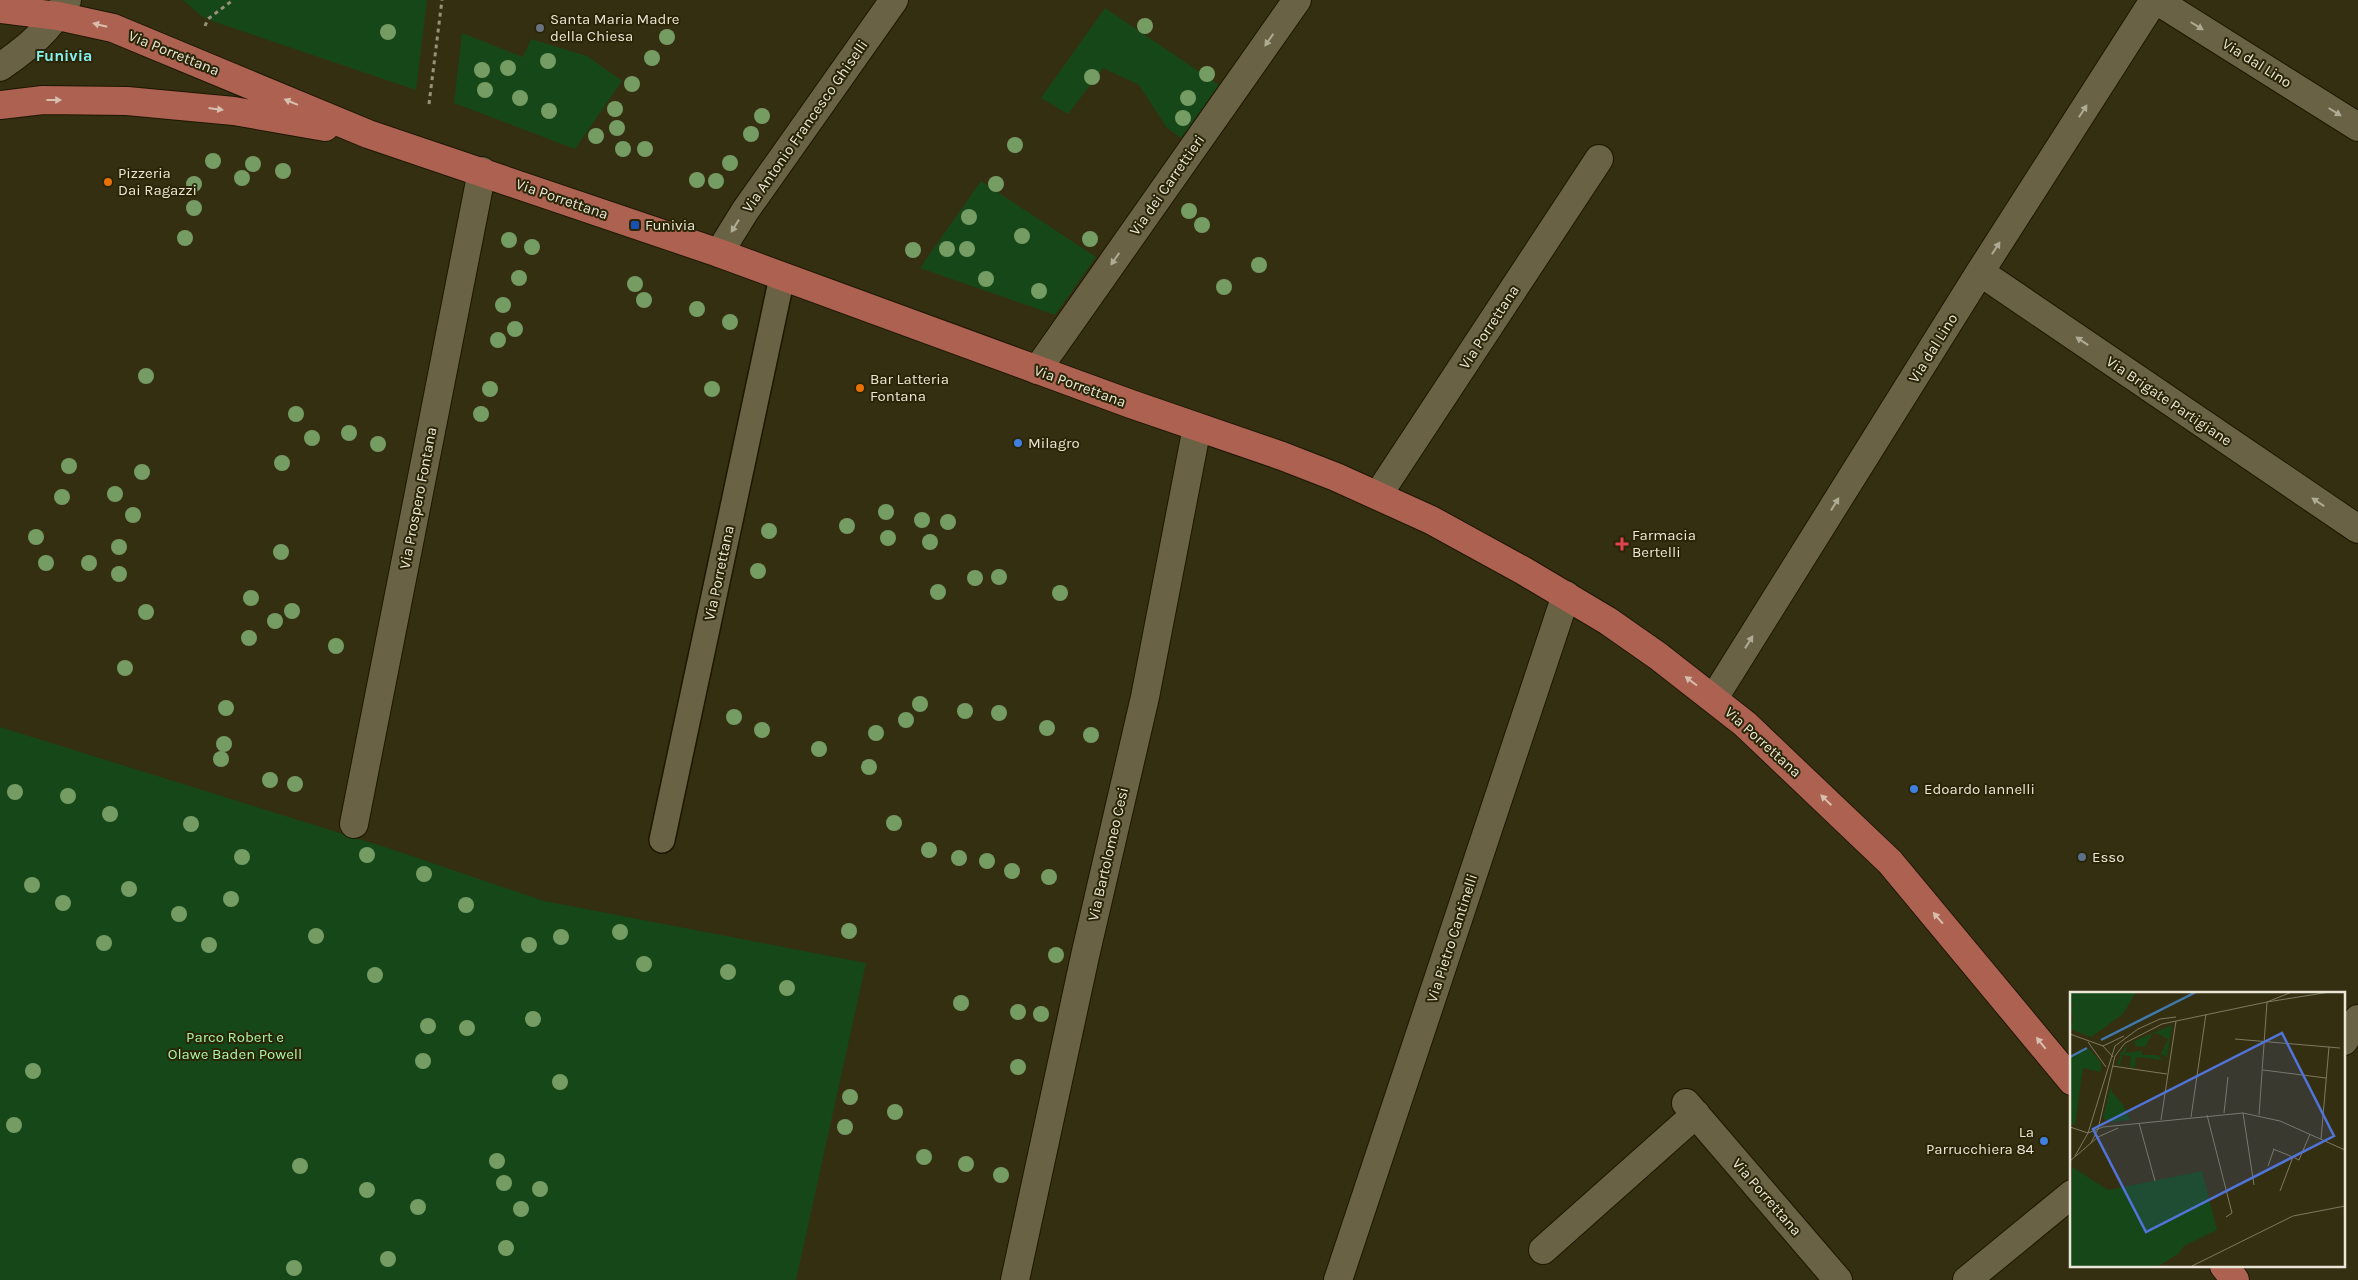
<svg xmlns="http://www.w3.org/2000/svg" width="2358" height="1280" font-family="Karla,sans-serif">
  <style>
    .green { fill: #164718 }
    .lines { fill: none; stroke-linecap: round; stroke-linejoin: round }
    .service-casing { stroke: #1d1700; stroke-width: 28 }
    .minor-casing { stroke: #1d1700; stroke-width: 30 }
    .secondary-casing { stroke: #1d1700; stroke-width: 30 }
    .primary-casing { stroke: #1d1700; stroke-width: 30 }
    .path { stroke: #96927b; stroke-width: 3; stroke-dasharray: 4 4; stroke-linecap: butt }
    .service { stroke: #696245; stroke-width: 25 }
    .minor { stroke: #696245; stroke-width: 28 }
    .secondary { stroke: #696245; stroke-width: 28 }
    .primary { stroke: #ac6151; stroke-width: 28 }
    .tree { fill: #759c63 }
    .oneway { fill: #d7bfae }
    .oneway2 { fill: #b0ab95 }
    .worship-dot { fill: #6b7280; stroke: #2b2508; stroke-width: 2 }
    .food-dot { fill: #e8710a; stroke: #2b2508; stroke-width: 2 }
    .transit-dot { fill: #1a4fb4; stroke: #2b2508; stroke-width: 2 }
    .shop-dot { fill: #3f7fe0; stroke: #2b2508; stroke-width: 2 }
    .health-dot { fill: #e0444e; stroke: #2b2508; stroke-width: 2 }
    .service-dot { fill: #5c6f8a; stroke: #2b2508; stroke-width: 2 }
    .labels { text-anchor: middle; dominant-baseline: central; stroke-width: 4; stroke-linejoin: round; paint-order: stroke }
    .poi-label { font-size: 15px; fill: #eae7d6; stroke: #2b2508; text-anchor: start }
    .street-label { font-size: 15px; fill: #eae7d6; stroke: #2b2508 }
    .park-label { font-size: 15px; fill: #a9f6a6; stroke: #2b2508 }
    .neighbourhood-label { font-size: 16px; font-weight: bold; fill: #86f2f0; stroke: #2b2508 }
    .inset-river { fill: none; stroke: #3f79ad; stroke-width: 2.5 }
    .inset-road { fill: none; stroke: #7d7960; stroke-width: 1 }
    .view { fill: #5074d8; fill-opacity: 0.15; stroke: #5074d8; stroke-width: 2.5 }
    .inset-edge { fill: none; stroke: #eae7d6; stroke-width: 2.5 }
  </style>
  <rect width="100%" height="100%" fill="#352f12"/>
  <!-- green -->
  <path class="green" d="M183,0H427L416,90L215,22L201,16Z
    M1105,8L1219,85L1181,138L1167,128L1139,85L1103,68L1068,114L1041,98Z
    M462,33L523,57L531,39L587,56L622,81L575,149L454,103Z
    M981,181L1096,257L1055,315L920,268Z
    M0,727L388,848L544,901L866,963L796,1280H0Z"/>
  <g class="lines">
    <defs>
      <path id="service" d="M662,840L782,277"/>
      <path id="minor" d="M2156,0L2358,127
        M719,253L745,211L894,0
        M1980,272L2358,529
        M1037,370L1297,0
        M1378,495L1599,159
        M1714,698L1980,272L2154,0
        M354,824L482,171
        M2344,1041L2358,1019
        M1686,1103L1838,1280
        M1543,1250L1696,1114
        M1015,1280L1085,956L1145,697L1197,427
        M1338,1280L1566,595
        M1967,1280L2072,1194"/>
      <path id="secondary" d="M0,67C28,48 50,29 67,0"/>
      <path id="primary" d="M0,9L58,16L113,28L368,134L719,253L1131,404L1282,456L1336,477L1431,520L1524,571L1608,621L1658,656L1745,724L1890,862L2072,1081
        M0,105L43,100L127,101L234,111L325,127
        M2224,1266L2235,1280"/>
    </defs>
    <!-- service casing -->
    <use href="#service" class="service-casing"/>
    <!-- minor casing -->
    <use href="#minor" class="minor-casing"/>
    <!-- secondary casing -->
    <use href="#secondary" class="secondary-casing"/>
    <!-- primary casing -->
    <use href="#primary" class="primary-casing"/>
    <!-- path -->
    <path class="path" d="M205,26L208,19L233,0
      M429,104L442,0"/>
    <!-- service -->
    <use href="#service" class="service"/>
    <!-- minor -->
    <use href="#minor" class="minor"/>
    <!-- secondary -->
    <use href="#secondary" class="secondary"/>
    <!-- primary -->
    <use href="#primary" class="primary"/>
  </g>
  <!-- trees -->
  <g class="tree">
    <circle cx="1145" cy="26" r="8"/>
    <circle cx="388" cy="32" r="8"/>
    <circle cx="667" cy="37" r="8"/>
    <circle cx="652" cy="58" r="8"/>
    <circle cx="548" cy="61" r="8"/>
    <circle cx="508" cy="68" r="8"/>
    <circle cx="482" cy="70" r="8"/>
    <circle cx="1207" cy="74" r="8"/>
    <circle cx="1092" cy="77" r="8"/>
    <circle cx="632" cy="84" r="8"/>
    <circle cx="485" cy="90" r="8"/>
    <circle cx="520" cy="98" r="8"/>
    <circle cx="1188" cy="98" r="8"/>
    <circle cx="615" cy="109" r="8"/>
    <circle cx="549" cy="111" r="8"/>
    <circle cx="762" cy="116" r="8"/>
    <circle cx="1183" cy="118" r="8"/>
    <circle cx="617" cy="128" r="8"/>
    <circle cx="751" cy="134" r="8"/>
    <circle cx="596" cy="136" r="8"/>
    <circle cx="1015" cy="145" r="8"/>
    <circle cx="623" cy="149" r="8"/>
    <circle cx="645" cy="149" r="8"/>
    <circle cx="213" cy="161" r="8"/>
    <circle cx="730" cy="163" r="8"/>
    <circle cx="253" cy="164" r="8"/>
    <circle cx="283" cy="171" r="8"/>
    <circle cx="242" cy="178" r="8"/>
    <circle cx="697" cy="180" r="8"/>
    <circle cx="716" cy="181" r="8"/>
    <circle cx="194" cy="184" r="8"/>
    <circle cx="996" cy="184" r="8"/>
    <circle cx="194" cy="208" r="8"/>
    <circle cx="1189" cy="211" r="8"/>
    <circle cx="969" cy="217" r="8"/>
    <circle cx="1202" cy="225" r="8"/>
    <circle cx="1022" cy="236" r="8"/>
    <circle cx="185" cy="238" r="8"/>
    <circle cx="1090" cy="239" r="8"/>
    <circle cx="509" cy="240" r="8"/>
    <circle cx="532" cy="247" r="8"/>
    <circle cx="947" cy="249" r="8"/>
    <circle cx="967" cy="249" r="8"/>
    <circle cx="913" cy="250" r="8"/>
    <circle cx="1259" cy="265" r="8"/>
    <circle cx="519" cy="278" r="8"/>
    <circle cx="986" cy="279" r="8"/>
    <circle cx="635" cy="284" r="8"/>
    <circle cx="1224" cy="287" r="8"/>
    <circle cx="1039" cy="291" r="8"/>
    <circle cx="644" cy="300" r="8"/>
    <circle cx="503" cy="305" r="8"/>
    <circle cx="697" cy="309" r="8"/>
    <circle cx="730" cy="322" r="8"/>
    <circle cx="515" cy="329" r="8"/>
    <circle cx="498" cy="340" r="8"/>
    <circle cx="146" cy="376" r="8"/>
    <circle cx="490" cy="389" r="8"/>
    <circle cx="712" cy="389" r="8"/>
    <circle cx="296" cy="414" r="8"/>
    <circle cx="481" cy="414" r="8"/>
    <circle cx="349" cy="433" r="8"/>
    <circle cx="312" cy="438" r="8"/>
    <circle cx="378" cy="444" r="8"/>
    <circle cx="282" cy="463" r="8"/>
    <circle cx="69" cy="466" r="8"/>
    <circle cx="142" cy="472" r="8"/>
    <circle cx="115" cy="494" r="8"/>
    <circle cx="62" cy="497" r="8"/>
    <circle cx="886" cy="512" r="8"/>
    <circle cx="133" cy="515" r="8"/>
    <circle cx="922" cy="520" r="8"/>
    <circle cx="948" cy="522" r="8"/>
    <circle cx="847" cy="526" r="8"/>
    <circle cx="769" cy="531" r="8"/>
    <circle cx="36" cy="537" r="8"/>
    <circle cx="888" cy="538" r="8"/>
    <circle cx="930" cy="542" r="8"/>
    <circle cx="119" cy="547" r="8"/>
    <circle cx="281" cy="552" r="8"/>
    <circle cx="46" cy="563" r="8"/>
    <circle cx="89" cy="563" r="8"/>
    <circle cx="758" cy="571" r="8"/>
    <circle cx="119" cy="574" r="8"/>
    <circle cx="999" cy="577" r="8"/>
    <circle cx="975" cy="578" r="8"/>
    <circle cx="938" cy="592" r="8"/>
    <circle cx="1060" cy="593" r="8"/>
    <circle cx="251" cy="598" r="8"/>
    <circle cx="292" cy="611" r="8"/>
    <circle cx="146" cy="612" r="8"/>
    <circle cx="275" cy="621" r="8"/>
    <circle cx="249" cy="638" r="8"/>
    <circle cx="336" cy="646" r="8"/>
    <circle cx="125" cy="668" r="8"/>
    <circle cx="920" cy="704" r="8"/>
    <circle cx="226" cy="708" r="8"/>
    <circle cx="965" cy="711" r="8"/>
    <circle cx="999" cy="713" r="8"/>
    <circle cx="734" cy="717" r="8"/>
    <circle cx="906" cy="720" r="8"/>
    <circle cx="1047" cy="728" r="8"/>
    <circle cx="762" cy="730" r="8"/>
    <circle cx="876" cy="733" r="8"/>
    <circle cx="1091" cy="735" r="8"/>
    <circle cx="224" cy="744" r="8"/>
    <circle cx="819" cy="749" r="8"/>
    <circle cx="221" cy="759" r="8"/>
    <circle cx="869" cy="767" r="8"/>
    <circle cx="270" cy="780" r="8"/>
    <circle cx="295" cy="784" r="8"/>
    <circle cx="15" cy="792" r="8"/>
    <circle cx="68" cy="796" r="8"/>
    <circle cx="110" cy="814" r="8"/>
    <circle cx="894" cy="823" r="8"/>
    <circle cx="191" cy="824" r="8"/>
    <circle cx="929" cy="850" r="8"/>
    <circle cx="367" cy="855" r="8"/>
    <circle cx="242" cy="857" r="8"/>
    <circle cx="959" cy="858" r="8"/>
    <circle cx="987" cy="861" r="8"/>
    <circle cx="1012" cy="871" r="8"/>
    <circle cx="424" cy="874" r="8"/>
    <circle cx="1049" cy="877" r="8"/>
    <circle cx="32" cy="885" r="8"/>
    <circle cx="129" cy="889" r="8"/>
    <circle cx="231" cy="899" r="8"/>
    <circle cx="63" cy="903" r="8"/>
    <circle cx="466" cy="905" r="8"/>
    <circle cx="179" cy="914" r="8"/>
    <circle cx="849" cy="931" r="8"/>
    <circle cx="620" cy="932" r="8"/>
    <circle cx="316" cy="936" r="8"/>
    <circle cx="561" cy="937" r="8"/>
    <circle cx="104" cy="943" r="8"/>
    <circle cx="209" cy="945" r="8"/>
    <circle cx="529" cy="945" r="8"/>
    <circle cx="1056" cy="955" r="8"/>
    <circle cx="644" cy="964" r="8"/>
    <circle cx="728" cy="972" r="8"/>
    <circle cx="375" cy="975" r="8"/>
    <circle cx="787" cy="988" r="8"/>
    <circle cx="961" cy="1003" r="8"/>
    <circle cx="1018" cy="1012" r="8"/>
    <circle cx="1041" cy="1014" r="8"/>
    <circle cx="533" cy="1019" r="8"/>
    <circle cx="428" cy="1026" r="8"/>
    <circle cx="467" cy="1028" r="8"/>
    <circle cx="423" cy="1061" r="8"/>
    <circle cx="1018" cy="1067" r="8"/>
    <circle cx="33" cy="1071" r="8"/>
    <circle cx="560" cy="1082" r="8"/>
    <circle cx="850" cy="1097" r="8"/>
    <circle cx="895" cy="1112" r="8"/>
    <circle cx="14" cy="1125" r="8"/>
    <circle cx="845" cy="1127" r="8"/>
    <circle cx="924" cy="1157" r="8"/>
    <circle cx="497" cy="1161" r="8"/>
    <circle cx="966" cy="1164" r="8"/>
    <circle cx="300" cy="1166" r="8"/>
    <circle cx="1001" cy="1175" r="8"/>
    <circle cx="504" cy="1183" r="8"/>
    <circle cx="540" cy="1189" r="8"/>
    <circle cx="367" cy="1190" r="8"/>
    <circle cx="418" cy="1207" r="8"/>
    <circle cx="521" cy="1209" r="8"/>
    <circle cx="506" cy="1248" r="8"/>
    <circle cx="388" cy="1259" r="8"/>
    <circle cx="294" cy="1268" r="8"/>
  </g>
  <!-- one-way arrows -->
  <defs><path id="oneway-solid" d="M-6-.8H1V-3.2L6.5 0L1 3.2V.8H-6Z" transform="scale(1.25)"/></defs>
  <g class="oneway">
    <use href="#oneway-solid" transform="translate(100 25) rotate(-166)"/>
    <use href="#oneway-solid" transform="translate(54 100)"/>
    <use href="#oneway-solid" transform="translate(291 102) rotate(-157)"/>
    <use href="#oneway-solid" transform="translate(216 109) rotate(7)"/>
    <use href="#oneway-solid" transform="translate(1691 681) rotate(-143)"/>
    <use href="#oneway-solid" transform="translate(1826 800) rotate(-136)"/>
    <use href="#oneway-solid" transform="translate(1938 918) rotate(-131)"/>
    <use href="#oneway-solid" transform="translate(2041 1043) rotate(-129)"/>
  </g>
  <g class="oneway2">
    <use href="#oneway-solid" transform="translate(2197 26) rotate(32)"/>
    <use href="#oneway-solid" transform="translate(1269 40) rotate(125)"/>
    <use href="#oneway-solid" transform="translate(2083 111) rotate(-57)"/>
    <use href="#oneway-solid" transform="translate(2335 112) rotate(32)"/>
    <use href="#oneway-solid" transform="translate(735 226) rotate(122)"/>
    <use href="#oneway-solid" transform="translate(1996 248) rotate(-57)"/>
    <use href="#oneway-solid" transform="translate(1115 259) rotate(125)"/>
    <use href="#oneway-solid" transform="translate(2082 341) rotate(-146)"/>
    <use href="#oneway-solid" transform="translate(2318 502) rotate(-146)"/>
    <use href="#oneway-solid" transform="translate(1835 504) rotate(-58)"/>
    <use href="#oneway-solid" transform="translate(1749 642) rotate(-58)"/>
  </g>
  <!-- markers -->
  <circle class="worship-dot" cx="540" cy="28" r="5"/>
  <g class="food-dot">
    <circle cx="108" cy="182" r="5"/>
    <circle cx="860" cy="388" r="5"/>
  </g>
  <rect class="transit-dot" x="630" y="220" width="10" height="10" rx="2.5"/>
  <g class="shop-dot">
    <circle cx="1018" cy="443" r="5"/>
    <circle cx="1914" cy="789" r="5"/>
    <circle cx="2044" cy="1141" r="5"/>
  </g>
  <path class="health-dot" d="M1619.5 536.5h5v5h5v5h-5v5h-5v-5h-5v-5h5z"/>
  <circle class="service-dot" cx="2082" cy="857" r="5"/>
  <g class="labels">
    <!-- poi labels -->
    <g class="poi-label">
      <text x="550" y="19">Santa Maria Madre<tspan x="550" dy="17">della Chiesa</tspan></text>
      <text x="118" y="173">Pizzeria<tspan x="118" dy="17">Dai Ragazzi</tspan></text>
      <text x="645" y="225">Funivia</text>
      <text x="870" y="379">Bar Latteria<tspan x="870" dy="17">Fontana</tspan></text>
      <text x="1028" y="443">Milagro</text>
      <text x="1632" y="535">Farmacia<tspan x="1632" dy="17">Bertelli</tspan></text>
      <text x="1924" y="789">Edoardo Iannelli</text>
      <text x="2092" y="857">Esso</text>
      <text x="2034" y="1132" text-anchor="end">La<tspan x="2034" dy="17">Parrucchiera 84</tspan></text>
    </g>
    <!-- street labels -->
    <g class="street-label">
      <text transform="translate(174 53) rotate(22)">Via Porrettana</text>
      <text transform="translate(2257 63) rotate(32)">Via dal Lino</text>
      <text transform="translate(805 126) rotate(-55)">Via Antonio Francesco Ghiselli</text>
      <text transform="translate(1167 185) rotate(-55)">Via dei Carrettieri</text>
      <text transform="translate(562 199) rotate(19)">Via Porrettana</text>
      <text transform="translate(1489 327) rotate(-57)">Via Porrettana</text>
      <text transform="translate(1933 348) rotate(-58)">Via dal Lino</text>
      <text transform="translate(1080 386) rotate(20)">Via Porrettana</text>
      <text transform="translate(2169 401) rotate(34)">Via Brigate Partigiane</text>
      <text transform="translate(418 498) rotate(-79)">Via Prospero Fontana</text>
      <text transform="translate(719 573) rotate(-78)">Via Porrettana</text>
      <text transform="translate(1763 742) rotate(42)">Via Porrettana</text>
      <text transform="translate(1108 854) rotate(-77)">Via Bartolomeo Cesi</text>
      <text transform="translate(1452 938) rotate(-72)">Via Pietro Cantinelli</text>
      <text transform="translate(1767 1197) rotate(49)">Via Porrettana</text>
    </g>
    <!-- park labels -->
    <g class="park-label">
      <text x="235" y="1037">Parco Robert e<tspan x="235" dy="17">Olawe Baden Powell</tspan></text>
    </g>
    <!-- neighbourhood labels -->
    <g class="neighbourhood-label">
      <text x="64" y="55">Funivia</text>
    </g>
  </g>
  <!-- overview -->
  <g transform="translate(2070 992)">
    <rect width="275" height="275" fill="#352f12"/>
    <path d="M0,0H66L53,22L21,45L0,37L3,27L0,15L4,13L0,11ZM102,33L97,65L91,62L98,47L87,41L82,42L75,55L66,54L64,49ZM58,53L55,61L72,59V63H87L93,68L66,65L65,76L60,75L61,64L52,63L50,73H47L51,61ZM19,57L31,71V77L30,80L13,76L5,133L0,132V66ZM41,94L42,100L53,113L60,128L40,130L33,126ZM2,175L38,198L132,179L147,238L114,254L108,262L87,275H0Z" fill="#164718"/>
    <path class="inset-river" d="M31,48L126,0M0,65L17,56"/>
    <path class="inset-road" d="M0,42L33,54L43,65M165,47L270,56M18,50L36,75M33,54L54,44M42,74L97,82M193,78L256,86M154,121L158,85M173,121L184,193M137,123L162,221L156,225M189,123L197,10L260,0M121,125L136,22M91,128L106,29M69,131L85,189M0,135L18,141M18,141L33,135L173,121L210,129L275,158M251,147L259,55M21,151L28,137L45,64L55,51L92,32L197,10L222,0M203,157L223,165M5,164L18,141L45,54L68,37L90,27L106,25M0,169L28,145L48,136M198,174L204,157M210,199L223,165L229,168L240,142M122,274L223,224L275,214"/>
    <path class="view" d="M212,41L264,144L76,240L23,137Z"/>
    <rect width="275" height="275" class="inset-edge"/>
  </g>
</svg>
